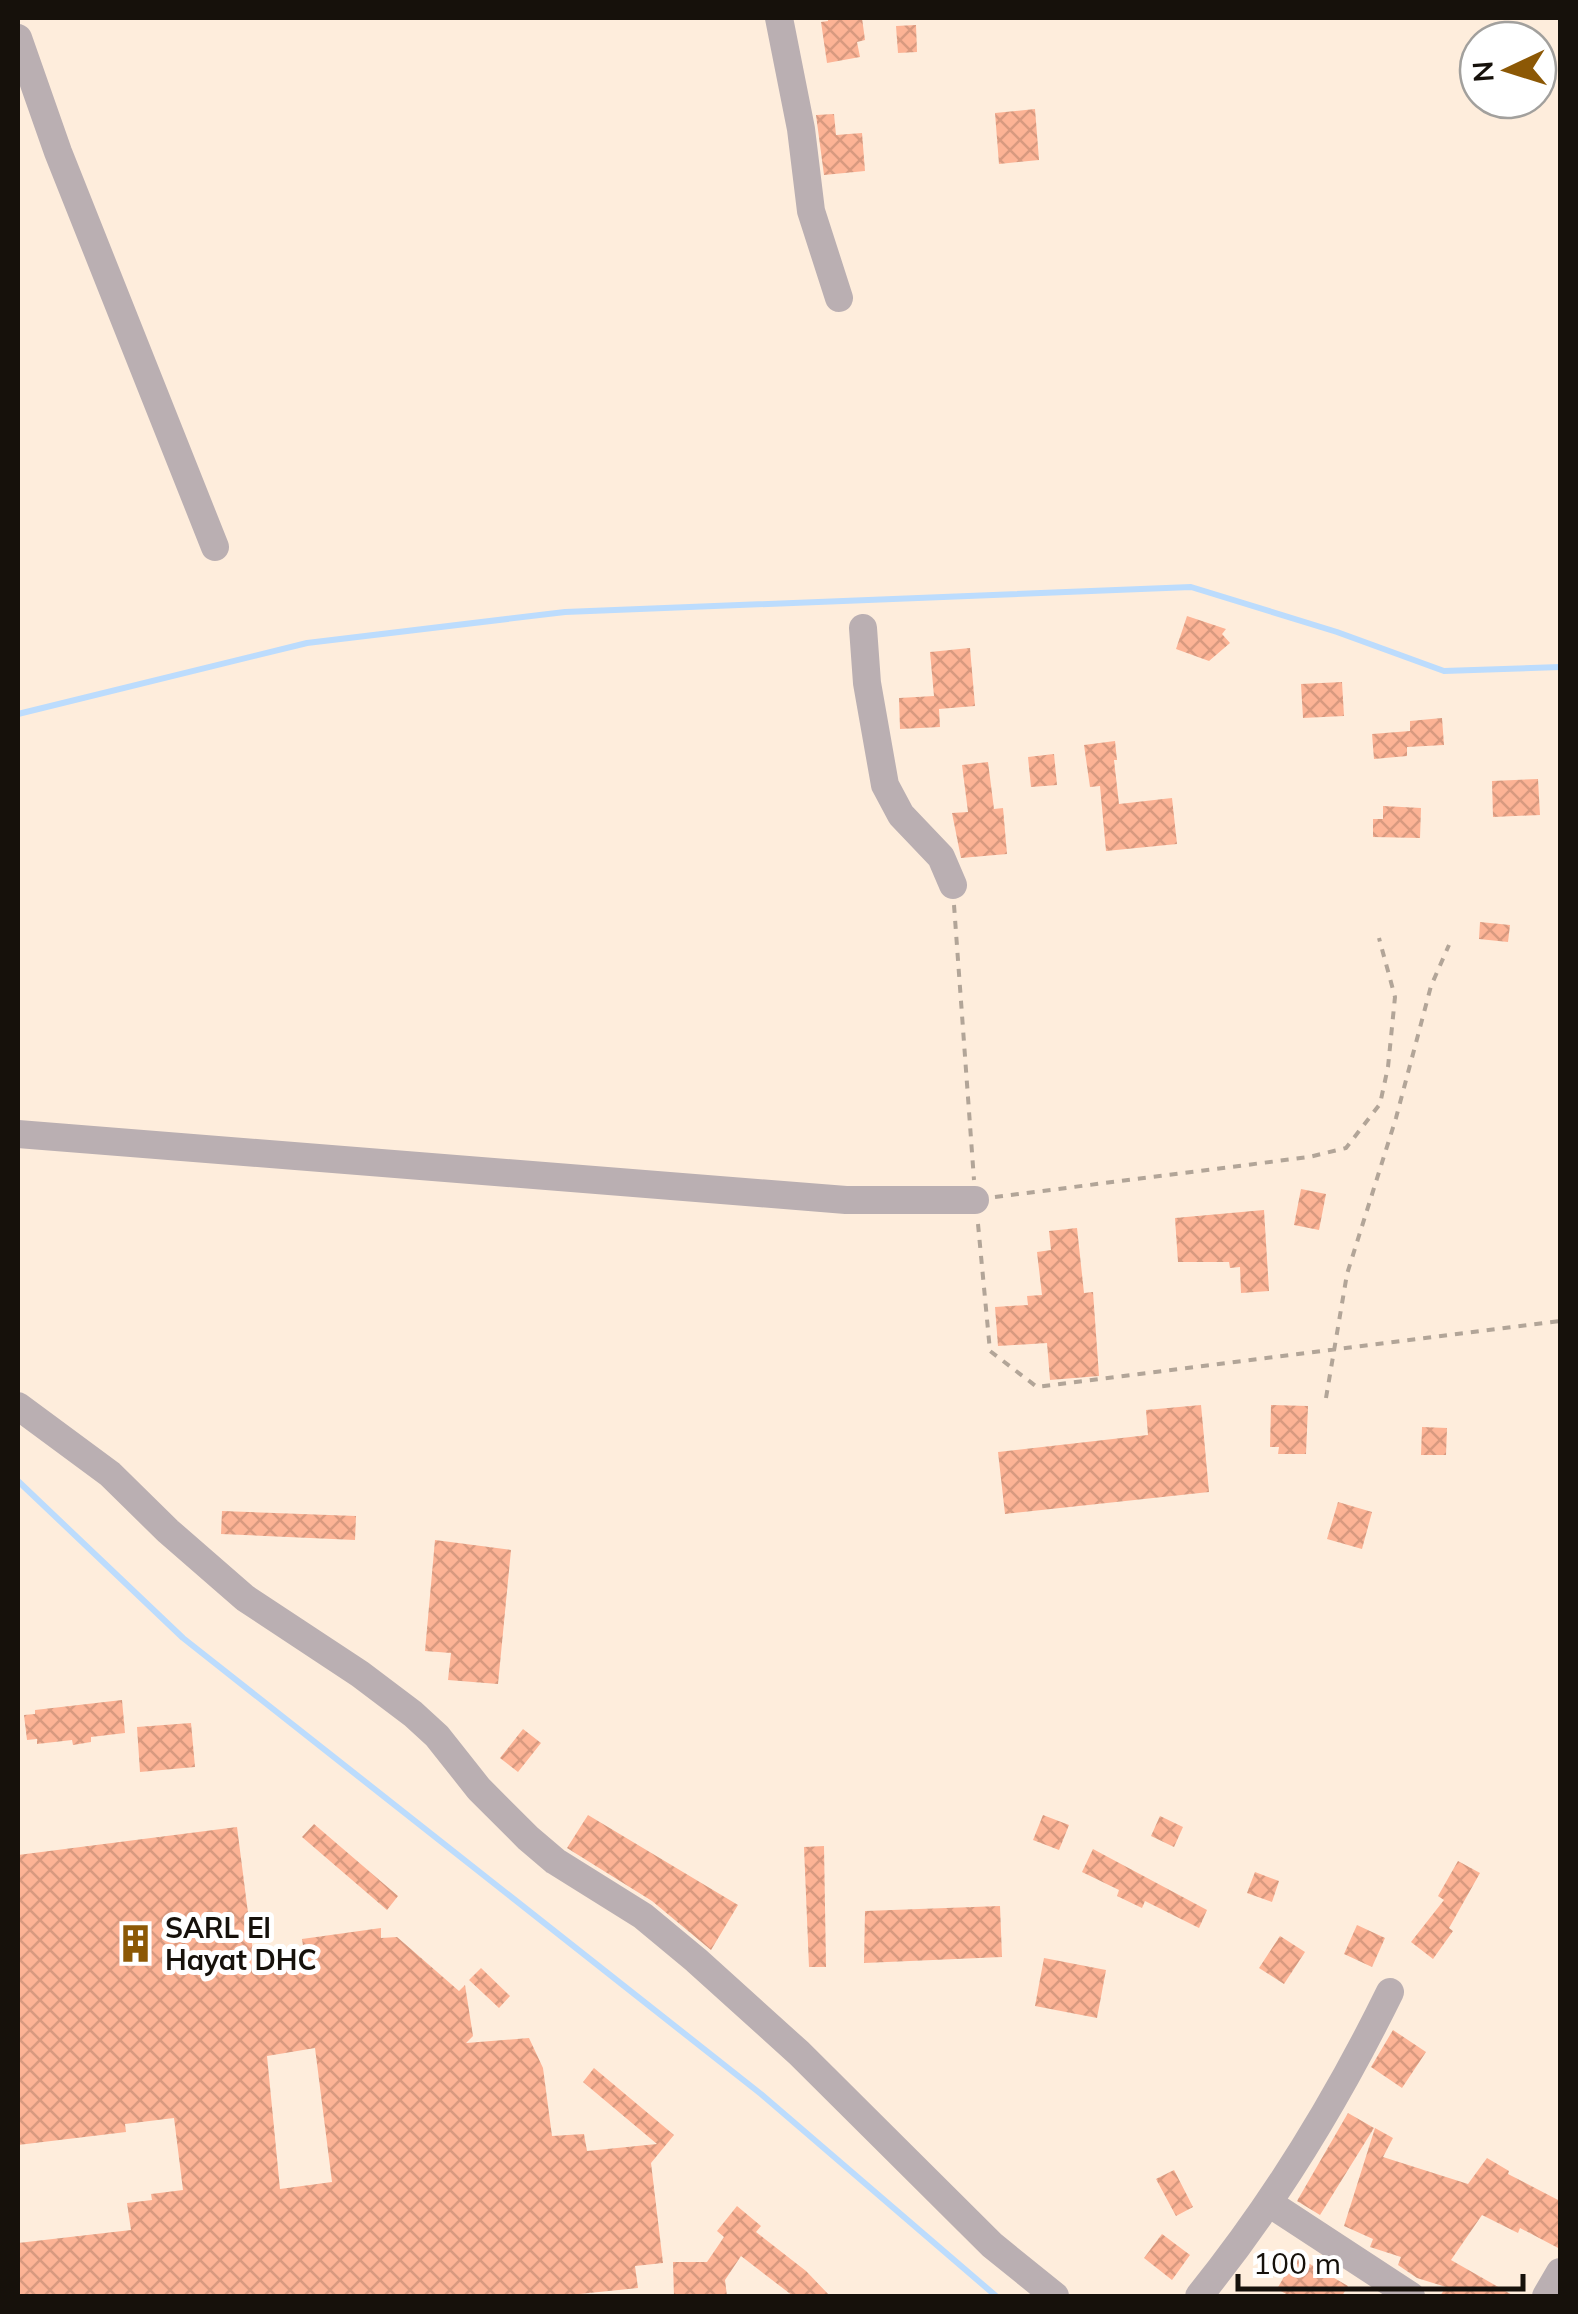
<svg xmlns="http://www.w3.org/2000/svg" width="1578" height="2314" font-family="Mulish,sans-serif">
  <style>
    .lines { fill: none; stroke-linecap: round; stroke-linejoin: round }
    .stream { stroke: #bcdcfd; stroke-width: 6 }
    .building { fill: url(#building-cross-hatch); fill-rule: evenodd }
    .path { stroke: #b2a598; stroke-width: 4; stroke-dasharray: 8 8; stroke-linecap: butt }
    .minor { stroke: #baafb2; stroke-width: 28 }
    .labels { text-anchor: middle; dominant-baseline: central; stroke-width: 10; stroke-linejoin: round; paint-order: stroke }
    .poi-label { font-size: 28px; font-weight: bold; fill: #16110b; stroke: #fff; text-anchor: start }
  </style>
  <defs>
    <pattern id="building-cross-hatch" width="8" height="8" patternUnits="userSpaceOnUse" patternTransform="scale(2.5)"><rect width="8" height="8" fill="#fcb395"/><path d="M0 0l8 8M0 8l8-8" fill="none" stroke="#d7997f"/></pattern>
  </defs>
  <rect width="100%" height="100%" fill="#feeddc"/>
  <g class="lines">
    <!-- stream -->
    <path class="stream" d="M18,714L307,643L565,612L1191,587L1337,632L1444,671L1560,667
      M18,1481L183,1638L761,2094L996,2296"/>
  </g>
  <!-- building -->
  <path class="building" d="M828,18H862L865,40L857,42L860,57L827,63L821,22L828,21Z
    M916,25L917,52L898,53L896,26Z
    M1035,109L1039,160L999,164L995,113Z
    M834,114L836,135L862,133L865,171L824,175L816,115Z
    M1187,616L1226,629L1222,634L1230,643L1209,661L1176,649Z
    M970,648L975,706L939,709L940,727L900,729L899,698L934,696L930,652Z
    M1342,682L1344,716L1303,718L1301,684Z
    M1442,718L1444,745L1407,747V756L1374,759L1372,734L1410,731V721Z
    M1115,741L1117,760H1114L1119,804L1172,798L1177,844L1106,851L1100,786L1090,787L1084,745Z
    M1054,754L1057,785L1031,787L1028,757Z
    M988,762L994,809L1003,808L1007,854L961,858L952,813L968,812L962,765Z
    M1538,779L1540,815L1493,817L1492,781Z
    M1383,806L1421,808L1420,838L1373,837V819H1383Z
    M1480,922L1510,925L1508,942L1479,939Z
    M1301,1189L1326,1194L1319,1230L1294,1225Z
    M1264,1210L1269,1291L1241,1293L1240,1267L1230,1268L1229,1262H1178L1175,1218Z
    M1077,1228L1084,1293L1093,1292L1099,1376L1050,1380L1047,1343L998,1346L995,1307L1028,1305L1027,1296L1042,1295L1037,1252L1051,1250L1049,1231Z
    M1201,1405L1209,1492L1005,1514L998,1452L1148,1435L1146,1410Z
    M1271,1405L1308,1406L1306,1454H1278L1279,1447H1270Z
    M1422,1427L1447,1428L1446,1455H1421Z
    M1338,1502L1372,1512L1362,1549L1327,1539Z
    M222,1511L356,1516L355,1540L221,1534Z
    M435,1540L511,1550L498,1684L448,1680L451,1653L425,1651Z
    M122,1700L125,1733L91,1737V1742L73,1745L72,1740L37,1744V1739L27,1740L24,1715L35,1714V1710Z
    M191,1723L195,1767L140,1772L137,1727Z
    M523,1729L541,1743L518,1772L500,1758Z
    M588,1815L738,1905L711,1950L652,1901L567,1848Z
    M1043,1815L1069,1825L1059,1850L1033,1840Z
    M1160,1816L1183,1827L1174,1847L1151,1836Z
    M314,1824L398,1896L387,1910L302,1837Z
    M237,1827L254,1960L304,1952L302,1939L381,1928V1938L397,1937L459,1991L465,1985L473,2036L466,2043L529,2038L543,2068L552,2136L584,2134L587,2151L657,2144L583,2082L594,2068L674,2135L651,2163L663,2263L635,2266L638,2288L560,2296H18V2243L131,2230L127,2203L152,2200L151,2194L183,2190L174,2118L125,2124L126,2132L18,2145V1855ZM315,2048L332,2182L280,2189L267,2056Z
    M824,1846L826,1967H809L804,1847Z
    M1093,1849L1207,1910L1199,1928L1145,1901L1142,1908L1117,1896L1119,1890L1082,1872Z
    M1458,1861L1480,1873L1449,1928L1453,1931L1433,1959L1411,1942L1444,1900L1438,1896Z
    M1255,1872L1279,1881L1272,1902L1247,1893Z
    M1000,1906L1002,1957L864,1963L865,1911Z
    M1357,1925L1385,1938L1372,1967L1344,1954Z
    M1280,1936L1305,1952L1284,1984L1259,1968Z
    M1044,1958L1106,1970L1097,2018L1035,2006Z
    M481,1968L510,1996L499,2008L469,1980Z
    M1393,2030L1426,2052L1402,2088L1371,2067Z
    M1348,2113L1374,2128L1320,2215L1297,2201Z
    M1375,2128L1393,2138L1383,2157L1468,2184L1487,2158L1509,2171L1508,2174L1560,2201V2249L1520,2228L1518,2233L1482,2215L1451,2260L1514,2296H1440L1446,2287L1417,2278L1398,2265L1401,2257L1370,2247L1373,2239L1344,2226Z
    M1174,2170L1193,2207L1176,2216L1156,2179Z
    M737,2206L761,2226L756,2232L806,2271L830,2296H793L741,2256L725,2280L727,2296H674L673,2262H707L724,2237L717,2231Z
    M1162,2234L1190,2255L1172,2280L1144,2258Z
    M1296,2256L1348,2286L1342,2296H1290L1277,2289Z"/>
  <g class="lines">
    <!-- path -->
    <path class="path" d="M954,905L974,1180
      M995,1197L1309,1157L1346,1148L1380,1104L1388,1067L1395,997L1379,938
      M978,1224L990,1351L1037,1387L1560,1321
      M1326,1398L1347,1274L1396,1118L1431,986L1449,945"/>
    <!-- minor -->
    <path class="minor" d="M779,18L801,129L811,211L839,298
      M18,38L58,152L215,547
      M863,628L867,683L885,785L901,815L941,857L953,885
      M18,1134L846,1200H975
      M18,1406L110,1474L168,1531L245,1598L360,1674L413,1714L437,1736L479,1789L528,1838L555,1861L643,1916L696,1960L799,2053L992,2245L1055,2296
      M1269,2203L1411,2296
      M1199,2296C1275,2202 1337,2100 1390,1992
      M1546,2296L1560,2272"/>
  </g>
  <!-- icons -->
  <defs>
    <symbol id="building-bare" viewBox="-9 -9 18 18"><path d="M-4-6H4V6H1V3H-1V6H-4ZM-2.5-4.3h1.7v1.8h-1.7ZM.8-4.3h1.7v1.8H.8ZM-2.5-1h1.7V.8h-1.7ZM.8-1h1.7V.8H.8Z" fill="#8c5805" stroke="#fff" stroke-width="2.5" paint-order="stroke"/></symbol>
  </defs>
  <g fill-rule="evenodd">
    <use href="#building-bare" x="108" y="1916" width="55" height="55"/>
  </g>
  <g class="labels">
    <!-- poi labels -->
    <g class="poi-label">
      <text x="165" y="1927">SARL El<tspan x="165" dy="32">Hayat DHC</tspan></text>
    </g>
  </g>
  <!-- border -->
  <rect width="1578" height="2314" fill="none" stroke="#16110b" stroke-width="40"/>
  <!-- north arrow -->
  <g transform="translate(1508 70) rotate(266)"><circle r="48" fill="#ffffff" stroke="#a2a09d" stroke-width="2.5"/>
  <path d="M0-8L18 38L0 25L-18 38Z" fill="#8c5805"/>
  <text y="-15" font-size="28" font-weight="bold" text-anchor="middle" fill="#16110b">N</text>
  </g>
  <!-- scale -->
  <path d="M1238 2274v15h285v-15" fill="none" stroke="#16110b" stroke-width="5"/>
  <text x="1253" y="2274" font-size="30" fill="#16110b" stroke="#ffffff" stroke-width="8" paint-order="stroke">100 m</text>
</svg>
